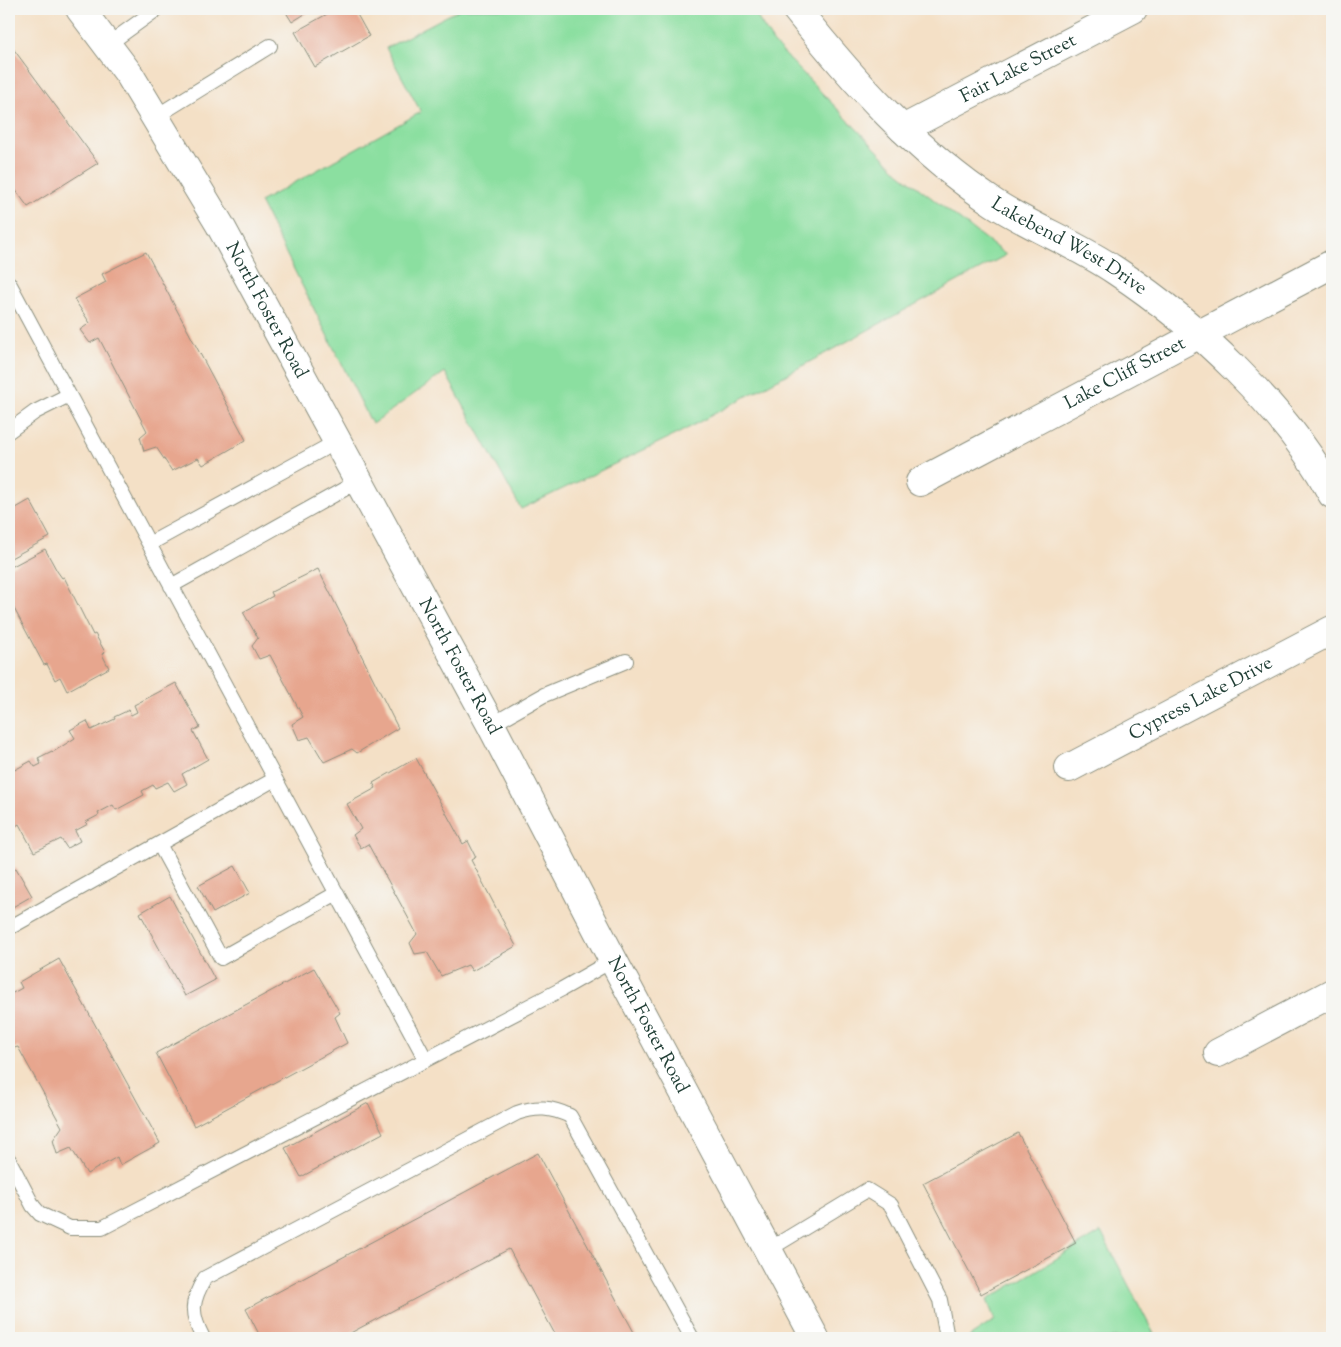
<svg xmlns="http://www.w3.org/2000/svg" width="1341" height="1347" font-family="'Sorts Mill Goudy',serif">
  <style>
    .green { fill: #8bdfa0; stroke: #558e6a }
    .building { fill: #e7a68e }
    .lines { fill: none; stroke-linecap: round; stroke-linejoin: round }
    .service-casing { stroke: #8a8e7d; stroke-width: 16 }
    .minor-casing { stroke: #8a8e7d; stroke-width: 30 }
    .secondary-casing { stroke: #8a8e7d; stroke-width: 30 }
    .service { stroke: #fff; stroke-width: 14 }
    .minor { stroke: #fff; stroke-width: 28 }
    .secondary { stroke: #fff; stroke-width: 28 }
    .labels { text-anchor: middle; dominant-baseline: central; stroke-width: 4; stroke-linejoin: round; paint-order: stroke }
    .street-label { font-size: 19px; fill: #1f3d34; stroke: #f6f6f2 }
  </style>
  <rect width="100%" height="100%" fill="#f6f6f2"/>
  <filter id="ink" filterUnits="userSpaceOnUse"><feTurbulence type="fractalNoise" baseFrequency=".02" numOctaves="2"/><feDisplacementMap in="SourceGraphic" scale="10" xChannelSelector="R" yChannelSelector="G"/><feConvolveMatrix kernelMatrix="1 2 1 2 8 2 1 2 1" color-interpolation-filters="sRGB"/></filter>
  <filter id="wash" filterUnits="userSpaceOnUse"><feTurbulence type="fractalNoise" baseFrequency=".0096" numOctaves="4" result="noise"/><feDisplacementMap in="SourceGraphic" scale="20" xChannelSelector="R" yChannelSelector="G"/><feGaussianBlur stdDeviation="1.12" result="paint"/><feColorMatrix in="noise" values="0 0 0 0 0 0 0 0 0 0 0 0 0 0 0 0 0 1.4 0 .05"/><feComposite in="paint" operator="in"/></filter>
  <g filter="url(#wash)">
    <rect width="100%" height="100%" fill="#f4e0c6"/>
    <!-- green -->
    <path class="green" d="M460,9H752L773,42L899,173L1006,255L679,433L521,509L445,372L372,424L260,202L421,112L386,48Z
      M1101,1232L1156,1338H970L969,1337L995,1320L987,1300Z"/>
    <g id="blocks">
      <!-- building -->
      <path class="building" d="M284,9H313L292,22Z
        M336,9H354L369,36L315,67L295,32Z
        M9,43L98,163L28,207L9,181Z
        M146,252L246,440L203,465L198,458L172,471L156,447L144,451L140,437L147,431L99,338L90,343L80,330L90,323L74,299L106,282L102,274Z
        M30,500L50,537L9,559V512Z
        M45,549L57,571L62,578L64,577L93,635L95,634L105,652L102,654L109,668L67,691L60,677L55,680L47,664L44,665L9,599V568Z
        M318,569L398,728L357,753L352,749L324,762L309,737L299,740L292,724L303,717L270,655L259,659L252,646L258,638L243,612L273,596L271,592Z
        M176,683L200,727L193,731L208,759L182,774L187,784L174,791L168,782L155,788L153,785L142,791L144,795L116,810L113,805L98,813L99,815L86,822L88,824L75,831L80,841L67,848L61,839L34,852L19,824L13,828L9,821V773L31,761L35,767L41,764L38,758L52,751L53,752L75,738L70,730L87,721L91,730L115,719L114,717L129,710L131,715L137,712L134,705Z
        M416,758L463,844L468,841L476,857L471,860L516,946L472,971L468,965L441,976L427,952L415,954L410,943L417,934L368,844L361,848L353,835L361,829L347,804L376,788L373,783Z
        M235,866L250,893L213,913L198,886Z
        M16,868L32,896L9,909V872Z
        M170,896L215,980L185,996L140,913Z
        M59,959L160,1143L120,1165L117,1157L87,1174L71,1148L57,1154L53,1140L62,1127L18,1047L9,1049V995L22,988L19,982Z
        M314,968L340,1013L335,1017L347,1043L194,1126L156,1053Z
        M368,1103L383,1133L301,1177L285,1148Z
        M1018,1133L1076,1243L981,1294L923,1183Z
        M538,1153L637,1338H557L509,1249L341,1338H261L246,1309Z"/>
    </g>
  </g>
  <g filter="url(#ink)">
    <use href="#blocks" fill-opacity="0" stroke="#8a8e7d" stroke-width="1"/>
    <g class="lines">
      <defs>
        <path id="service" d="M107,45L157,9
          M155,117L270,46
          M9,283L426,1060
          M9,431L35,412L69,395
          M149,544L336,442
          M171,586L357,482
          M491,725L544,695L626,661
          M159,844L221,958L337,893
          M9,928L275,779
          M9,1160L33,1206L40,1214L70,1228H102L562,989L613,960
          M768,1250L867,1190L891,1205L940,1300L947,1338
          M203,1338C190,1313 191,1301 205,1278L517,1113C537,1106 551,1107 570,1116L692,1338"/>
        <g id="minor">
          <path id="s1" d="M796,9C854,82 916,151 994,203C1033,228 1078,245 1116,271C1195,323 1288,410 1332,494"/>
          <path id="s2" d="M903,129L1133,9"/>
          <path id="s3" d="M920,482L1332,264"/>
          <path id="s4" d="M1069,768L1332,630"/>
          <path d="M1218,1053L1332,993"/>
        </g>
        <g id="secondary">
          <path id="s5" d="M80,9L129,74L220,225L491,725L613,960L815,1338"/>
        </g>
      </defs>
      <!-- service casing -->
      <use href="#service" class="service-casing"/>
      <!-- minor casing -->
      <use href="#minor" class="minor-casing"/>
      <!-- secondary casing -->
      <use href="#secondary" class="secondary-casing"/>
      <!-- service -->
      <use href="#service" class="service"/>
      <!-- minor -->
      <use href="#minor" class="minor"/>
      <!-- secondary -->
      <use href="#secondary" class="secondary"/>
    </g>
  </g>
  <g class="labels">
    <!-- street labels -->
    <g class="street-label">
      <text stroke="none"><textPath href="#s2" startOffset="130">Fair Lake Street</textPath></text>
      <text stroke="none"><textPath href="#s1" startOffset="365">Lakebend West Drive</textPath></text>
      <text stroke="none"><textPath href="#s5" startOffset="355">North Foster Road</textPath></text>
      <text stroke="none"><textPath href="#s3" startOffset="232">Lake Cliff Street</textPath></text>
      <text stroke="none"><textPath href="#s5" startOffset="760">North Foster Road</textPath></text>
      <text stroke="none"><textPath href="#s4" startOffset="149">Cypress Lake Drive</textPath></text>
      <text stroke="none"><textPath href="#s5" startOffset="1165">North Foster Road</textPath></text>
    </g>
  </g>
  <!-- margin -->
  <rect width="1341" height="1347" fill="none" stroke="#f6f6f2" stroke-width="30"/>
</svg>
